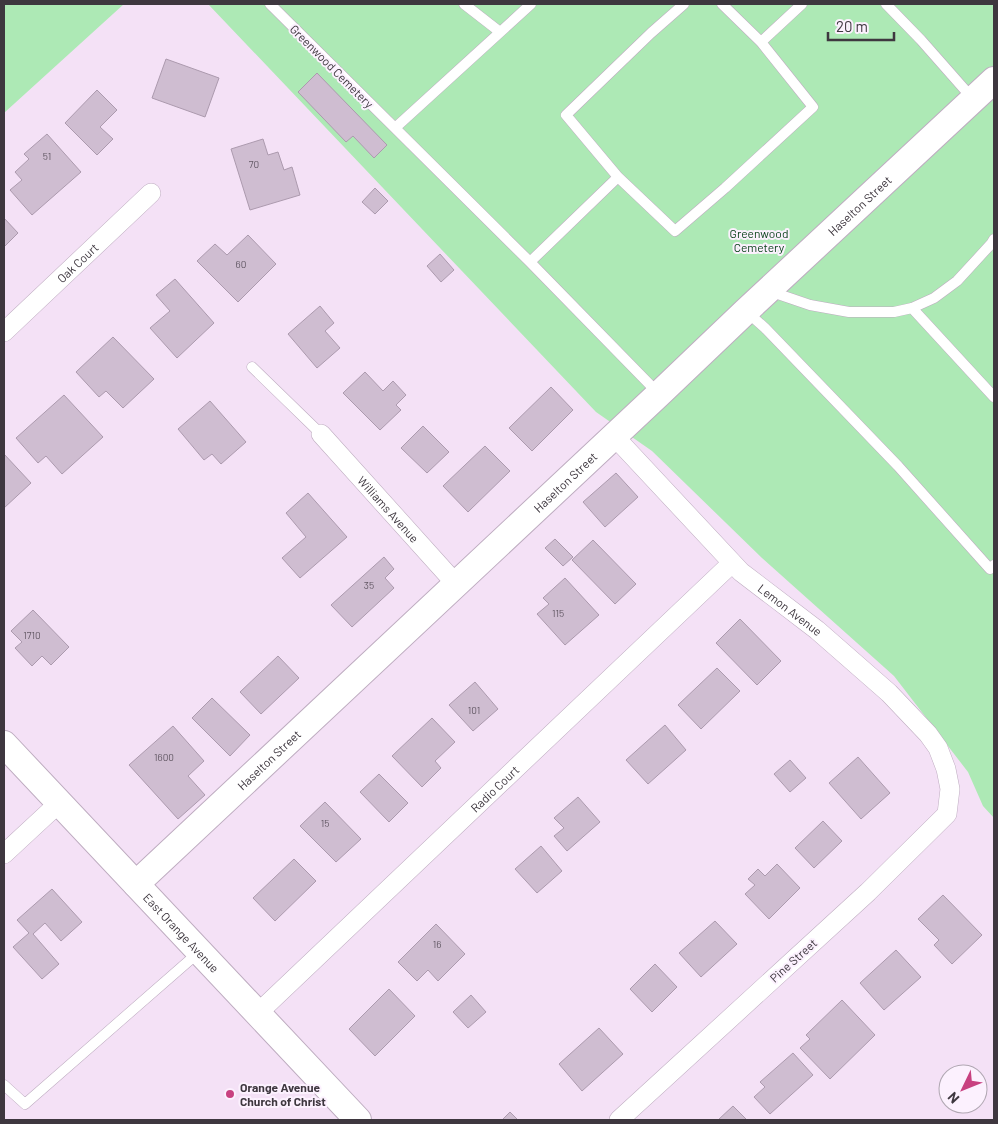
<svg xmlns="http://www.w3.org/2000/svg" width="998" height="1124" font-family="Barlow,sans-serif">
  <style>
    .green { fill: #ade9b5 }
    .building { fill: #cfbdd1; stroke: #ac9aae }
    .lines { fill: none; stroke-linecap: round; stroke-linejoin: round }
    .lane-casing { stroke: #beacc0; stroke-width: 11 }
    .street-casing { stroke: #beacc0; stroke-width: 20 }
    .secondary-casing { stroke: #beacc0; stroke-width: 28 }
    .lane { stroke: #fff; stroke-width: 10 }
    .street { stroke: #fff; stroke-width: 19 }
    .secondary { stroke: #fff; stroke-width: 26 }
    .poi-dot { fill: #c84180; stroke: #fcf1fe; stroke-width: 2 }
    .labels { text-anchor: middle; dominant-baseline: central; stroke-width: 4; stroke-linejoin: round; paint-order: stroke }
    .number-label { font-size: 10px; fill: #625864 }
    .street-label { font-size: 12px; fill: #3e373f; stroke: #fcf1fe }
    .park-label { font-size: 12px; fill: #0d451d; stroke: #fcf1fe }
    .poi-label { font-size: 12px; font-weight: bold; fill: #3e373f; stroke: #fcf1fe; text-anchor: start }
  </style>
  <rect width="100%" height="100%" fill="#f4e1f6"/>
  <!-- green -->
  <path class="green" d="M4,4H124L4,113Z
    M208,4H994V818L983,806L968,772L894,676L762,558L652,451L596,412Z"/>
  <!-- building -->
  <path class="building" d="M166,59L219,78L205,117L152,98Z
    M317,73L387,145L374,158L353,136L346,142L298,92Z
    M97,90L117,110L100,127L113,139L97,155L65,123Z
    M47,134L81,172L32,215L10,190L22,180L15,172L29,159L24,154Z
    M263,139L268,155L278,152L284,170L292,167L300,195L250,210L231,149Z
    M375,188L388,201L375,214L362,202Z
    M4,218L18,233L4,247Z
    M248,235L276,264L238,302L197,261L215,244L227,255Z
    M440,254L454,270L441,282L427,266Z
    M175,279L214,323L177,358L150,328L170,311L156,295Z
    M320,306L334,323L325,331L340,348L317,368L288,334Z
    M113,337L154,379L123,408L106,391L99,397L76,372Z
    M365,372L383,391L393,381L406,395L396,405L401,410L380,430L343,393Z
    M551,387L573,410L532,451L509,428Z
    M64,395L103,437L62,474L46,456L38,463L16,438Z
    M210,401L246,442L221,464L212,454L204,460L178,429Z
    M423,426L449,452L427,473L401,448Z
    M485,446L510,471L468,512L443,486Z
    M4,454L31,483L4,508Z
    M616,473L638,497L605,527L583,502Z
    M308,493L347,537L300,578L282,558L306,537L286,513Z
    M555,539L573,557L563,566L545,548Z
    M593,540L636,584L615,604L572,560Z
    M384,557L394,569L385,578L394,588L352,627L331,605Z
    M565,578L599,615L565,645L537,614L549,604L543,598Z
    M33,610L69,647L51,665L42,656L32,666L15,648L22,642L11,631Z
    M740,619L781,661L757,685L716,643Z
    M278,656L299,678L261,714L240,692Z
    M717,668L740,691L701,729L678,705Z
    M475,682L498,709L473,731L449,705Z
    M212,698L250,735L230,756L192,718Z
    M432,718L455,742L435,761L441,768L422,787L392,756Z
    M665,725L686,750L648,784L626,760Z
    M173,726L204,761L188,776L205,795L178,819L129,765Z
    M858,757L890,793L861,819L829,783Z
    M790,760L806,778L790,792L774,774Z
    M379,774L408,803L389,822L360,792Z
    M578,797L600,822L567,851L554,836L564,828L554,818Z
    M325,802L361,839L336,862L300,826Z
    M823,821L842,841L814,868L795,848Z
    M541,846L562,871L537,893L515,869Z
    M294,859L316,881L275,921L253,898Z
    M777,864L800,888L769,919L745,894L755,885L748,879L758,869L765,876Z
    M52,889L82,922L61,941L45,923L33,934L59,964L42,979L13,947L29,933L17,920Z
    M943,895L982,935L952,964L934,945L939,940L918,919Z
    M715,921L737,944L701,977L679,953Z
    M436,924L465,954L438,981L428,970L417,981L398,962Z
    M896,950L921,977L884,1010L860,983Z
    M655,964L677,987L652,1012L630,989Z
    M389,989L415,1016L375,1056L349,1029Z
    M471,995L486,1012L468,1028L453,1012Z
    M842,1000L875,1035L830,1079L800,1048L810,1039L806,1035Z
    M599,1028L623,1054L582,1091L559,1064Z
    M793,1053L813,1075L770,1114L754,1097L765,1087L760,1082Z
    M733,1106L747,1120H718Z
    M510,1112L518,1120H502Z"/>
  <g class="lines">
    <defs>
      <path id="lane" d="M270,4L530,262L659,394
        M464,4L500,32
        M684,4L651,33L566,115L618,177L675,231L725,188L813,107L761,42L722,4
        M886,4L921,40L973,99
        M761,42L802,4
        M395,128L531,4
        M530,262L618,177
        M769,291L810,305L849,312H894L912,308L934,298L957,281L991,244L994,239
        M912,308L994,397
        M746,311L765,328L898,466L990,569L994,565
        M252,367L321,434
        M4,1085L25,1104L199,952"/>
      <g id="street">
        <path id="s1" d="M4,332L151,193"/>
        <path id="s2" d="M321,434L456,584"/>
        <path id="s3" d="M614,436L741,572L817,630L889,693L928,734L938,748L946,769L950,789L947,814L868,892L619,1120"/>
        <path d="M4,854L59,803"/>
        <path id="s4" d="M258,1013L732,563"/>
      </g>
      <g id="secondary">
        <path id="s5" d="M4,744L358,1120"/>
        <path id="s6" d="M136,884L659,394L746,311L994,80"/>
      </g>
    </defs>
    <!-- lane casing -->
    <use href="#lane" class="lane-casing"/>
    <!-- street casing -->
    <use href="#street" class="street-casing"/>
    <!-- secondary casing -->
    <use href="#secondary" class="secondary-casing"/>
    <!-- lane -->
    <use href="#lane" class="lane"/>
    <!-- street -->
    <use href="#street" class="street"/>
    <!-- secondary -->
    <use href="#secondary" class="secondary"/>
  </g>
  <!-- markers -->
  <circle class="poi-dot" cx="230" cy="1094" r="5"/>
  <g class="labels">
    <!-- number labels -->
    <g class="number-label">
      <text x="47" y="156">51</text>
      <text x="254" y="164">70</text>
      <text x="241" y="264">60</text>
      <text x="369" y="585">35</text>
      <text x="558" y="613">115</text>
      <text x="32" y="635">1710</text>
      <text x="474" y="710">101</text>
      <text x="164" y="757">1600</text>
      <text x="325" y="823">15</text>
      <text x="437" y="944">16</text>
    </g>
    <!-- street labels -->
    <g class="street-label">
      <text transform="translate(332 66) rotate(45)">Greenwood Cemetery</text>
      <text stroke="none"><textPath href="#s6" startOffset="992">Haselton Street</textPath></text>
      <text stroke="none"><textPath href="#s1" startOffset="101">Oak Court</textPath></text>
      <text stroke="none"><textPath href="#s6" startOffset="588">Haselton Street</textPath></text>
      <text stroke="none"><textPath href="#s2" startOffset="101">Williams Avenue</textPath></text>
      <text stroke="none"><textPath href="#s3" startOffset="248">Lemon Avenue</textPath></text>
      <text stroke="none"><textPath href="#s6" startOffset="182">Haselton Street</textPath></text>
      <text stroke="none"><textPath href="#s4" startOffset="326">Radio Court</textPath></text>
      <text stroke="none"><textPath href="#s5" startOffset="259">East Orange Avenue</textPath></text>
      <text transform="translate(793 960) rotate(-42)">Pine Street</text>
    </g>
    <!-- park labels -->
    <g class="park-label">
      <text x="759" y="233">Greenwood<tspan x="759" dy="14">Cemetery</tspan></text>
    </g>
    <!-- poi labels -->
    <g class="poi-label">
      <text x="240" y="1087">Orange Avenue<tspan x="240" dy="14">Church of Christ</tspan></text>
    </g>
  </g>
  <!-- border -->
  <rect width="998" height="1124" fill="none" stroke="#3e373f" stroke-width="10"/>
  <!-- north arrow -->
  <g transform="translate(963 1089) rotate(227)"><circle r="24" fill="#fcf1fe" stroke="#b0a7b2"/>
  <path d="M0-4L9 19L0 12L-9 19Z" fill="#c84180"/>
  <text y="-8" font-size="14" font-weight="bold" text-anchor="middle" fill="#3e373f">N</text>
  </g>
  <!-- scale -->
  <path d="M828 32v8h66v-8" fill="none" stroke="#3e373f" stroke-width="2.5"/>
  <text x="836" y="32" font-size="15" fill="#3e373f" stroke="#fcf1fe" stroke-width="4" paint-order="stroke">20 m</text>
</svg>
